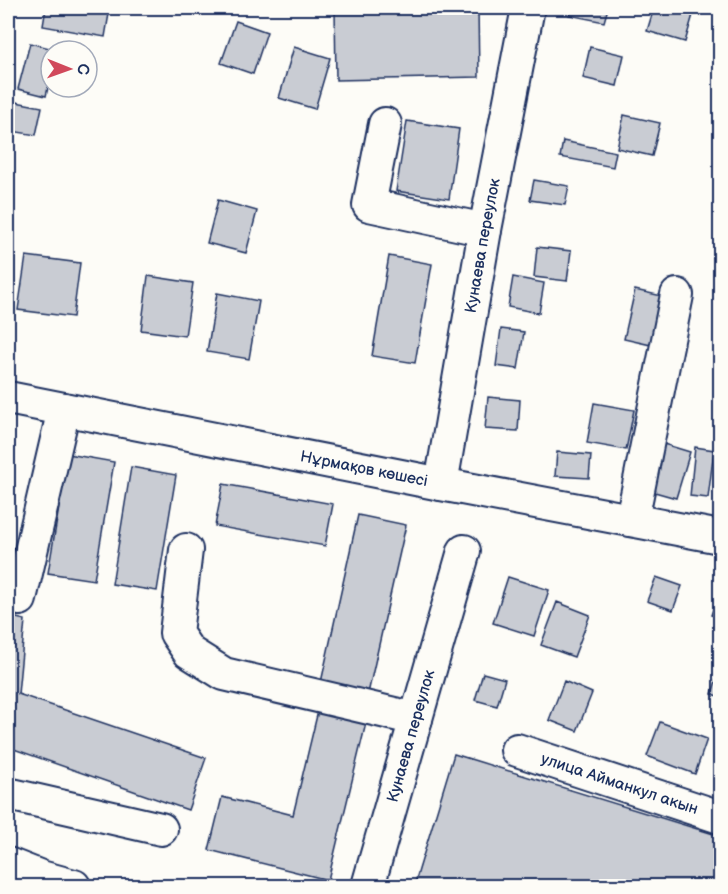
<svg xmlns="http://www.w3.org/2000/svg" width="728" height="894" font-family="'Balsamiq Sans',sans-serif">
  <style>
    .building { fill: #c9ccd3; stroke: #1b2f5e; stroke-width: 1.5 }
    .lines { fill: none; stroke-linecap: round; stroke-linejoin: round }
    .minor-casing { stroke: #1b2f5e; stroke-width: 36 }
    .minor { stroke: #fdfcf7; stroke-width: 32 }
    .labels { text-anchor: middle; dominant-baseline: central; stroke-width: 4.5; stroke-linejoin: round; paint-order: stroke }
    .street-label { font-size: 16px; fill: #1b2f5e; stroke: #fdfcf7 }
  </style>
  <rect width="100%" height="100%" fill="#fdfcf7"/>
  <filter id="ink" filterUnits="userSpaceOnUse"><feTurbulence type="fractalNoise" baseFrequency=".0167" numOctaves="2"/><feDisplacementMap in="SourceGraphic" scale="12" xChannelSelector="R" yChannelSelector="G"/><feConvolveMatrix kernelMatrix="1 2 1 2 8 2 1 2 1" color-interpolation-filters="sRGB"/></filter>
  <g filter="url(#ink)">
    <!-- building -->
    <path class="building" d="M46,8H110L105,37L43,26Z
      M335,8H478L479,77L336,80Z
      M571,8H608L604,22L569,15Z
      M654,8H695L685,42L647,31Z
      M236,21L267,32L253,74L221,63Z
      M30,43L57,50V51H51V75L46,96L18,89Z
      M294,47L330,58L315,109L279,98Z
      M590,47L624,55L617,86L583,78Z
      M16,102L42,107L36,135L11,131Z
      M624,115L660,123L652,156L617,148Z
      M407,121L459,129L449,199L396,191Z
      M563,141L616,152L613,167L560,157Z
      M534,180L569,186L565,205L530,200Z
      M218,200L257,211L246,253L207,243Z
      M537,247L571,251L567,281L534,277Z
      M26,256L80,263L73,317L18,310Z
      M389,256L432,264L415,363L372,356Z
      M148,276L193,283L185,336L141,330Z
      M513,277L544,283L539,313L508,307Z
      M635,290L662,296L651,345L624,339Z
      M217,293L259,301L249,359L207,352Z
      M501,329L524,332L518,369L496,366Z
      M488,397L520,400L518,431L485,429Z
      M594,403L634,410L626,450L587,443Z
      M657,442L690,452L676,498L644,489Z
      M695,447L714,450L708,498L690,496Z
      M557,452L591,455L589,478L555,476Z
      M68,454L114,462L94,580L48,573Z
      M131,467L176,475L157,591L112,584Z
      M223,484L333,504L325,546L215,526Z
      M358,515L406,525L367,698L320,687Z
      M508,577L549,590L534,636L493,623Z
      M656,577L682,586L673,610L647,601Z
      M720,590V618L711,615Z
      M557,602L590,615L574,657L541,645Z
      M8,616L25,620L18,694L206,758L188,810L8,747Z
      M720,667V697L712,694Z
      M483,673L505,679L497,706L475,700Z
      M564,681L592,693L577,731L549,720Z
      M318,711L366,723L328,880L209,850L222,797L293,815Z
      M660,722L707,739L695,774L647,756Z
      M454,754L720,836V864L713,886H414Z"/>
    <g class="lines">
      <defs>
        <g id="minor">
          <path d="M385,124L369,205L485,230"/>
          <path id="s1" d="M8,398L441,484L720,537"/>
          <path id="s2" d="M441,484L485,230L528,8"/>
          <path d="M632,520L677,295"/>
          <path d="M186,550L176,633L189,652L224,674L416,719"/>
          <path d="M8,596L20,599L64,409"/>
          <path id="s3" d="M517,750L720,817"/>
          <path d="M8,794L161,829"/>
          <path d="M8,864L41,877L74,886"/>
          <path id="s4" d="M368,886L464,551"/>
        </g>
      </defs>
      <!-- minor casing -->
      <use href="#minor" class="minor-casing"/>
      <!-- minor -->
      <use href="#minor" class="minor"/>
    </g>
  </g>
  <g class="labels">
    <!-- street labels -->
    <g class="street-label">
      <text stroke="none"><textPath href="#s2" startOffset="242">Кунаева переулок</textPath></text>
      <text stroke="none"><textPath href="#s1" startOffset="363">Нұрмақов көшесі</textPath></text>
      <text stroke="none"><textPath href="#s4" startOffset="156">Кунаева переулок</textPath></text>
      <text stroke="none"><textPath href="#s3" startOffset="108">улица Айманкул акын</textPath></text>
    </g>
  </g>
  <!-- margin -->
  <rect width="728" height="894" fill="none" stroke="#fdfcf7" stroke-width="30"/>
  <rect x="15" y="15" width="698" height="864" fill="none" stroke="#1b2f5e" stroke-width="2" filter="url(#ink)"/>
  <!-- north arrow -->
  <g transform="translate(69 69) rotate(91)"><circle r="28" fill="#fdfcf7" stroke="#a3aaba" stroke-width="1.5"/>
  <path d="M0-4.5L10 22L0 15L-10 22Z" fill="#d1495b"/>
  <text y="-9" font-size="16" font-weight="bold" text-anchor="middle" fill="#1b2f5e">С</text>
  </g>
</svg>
